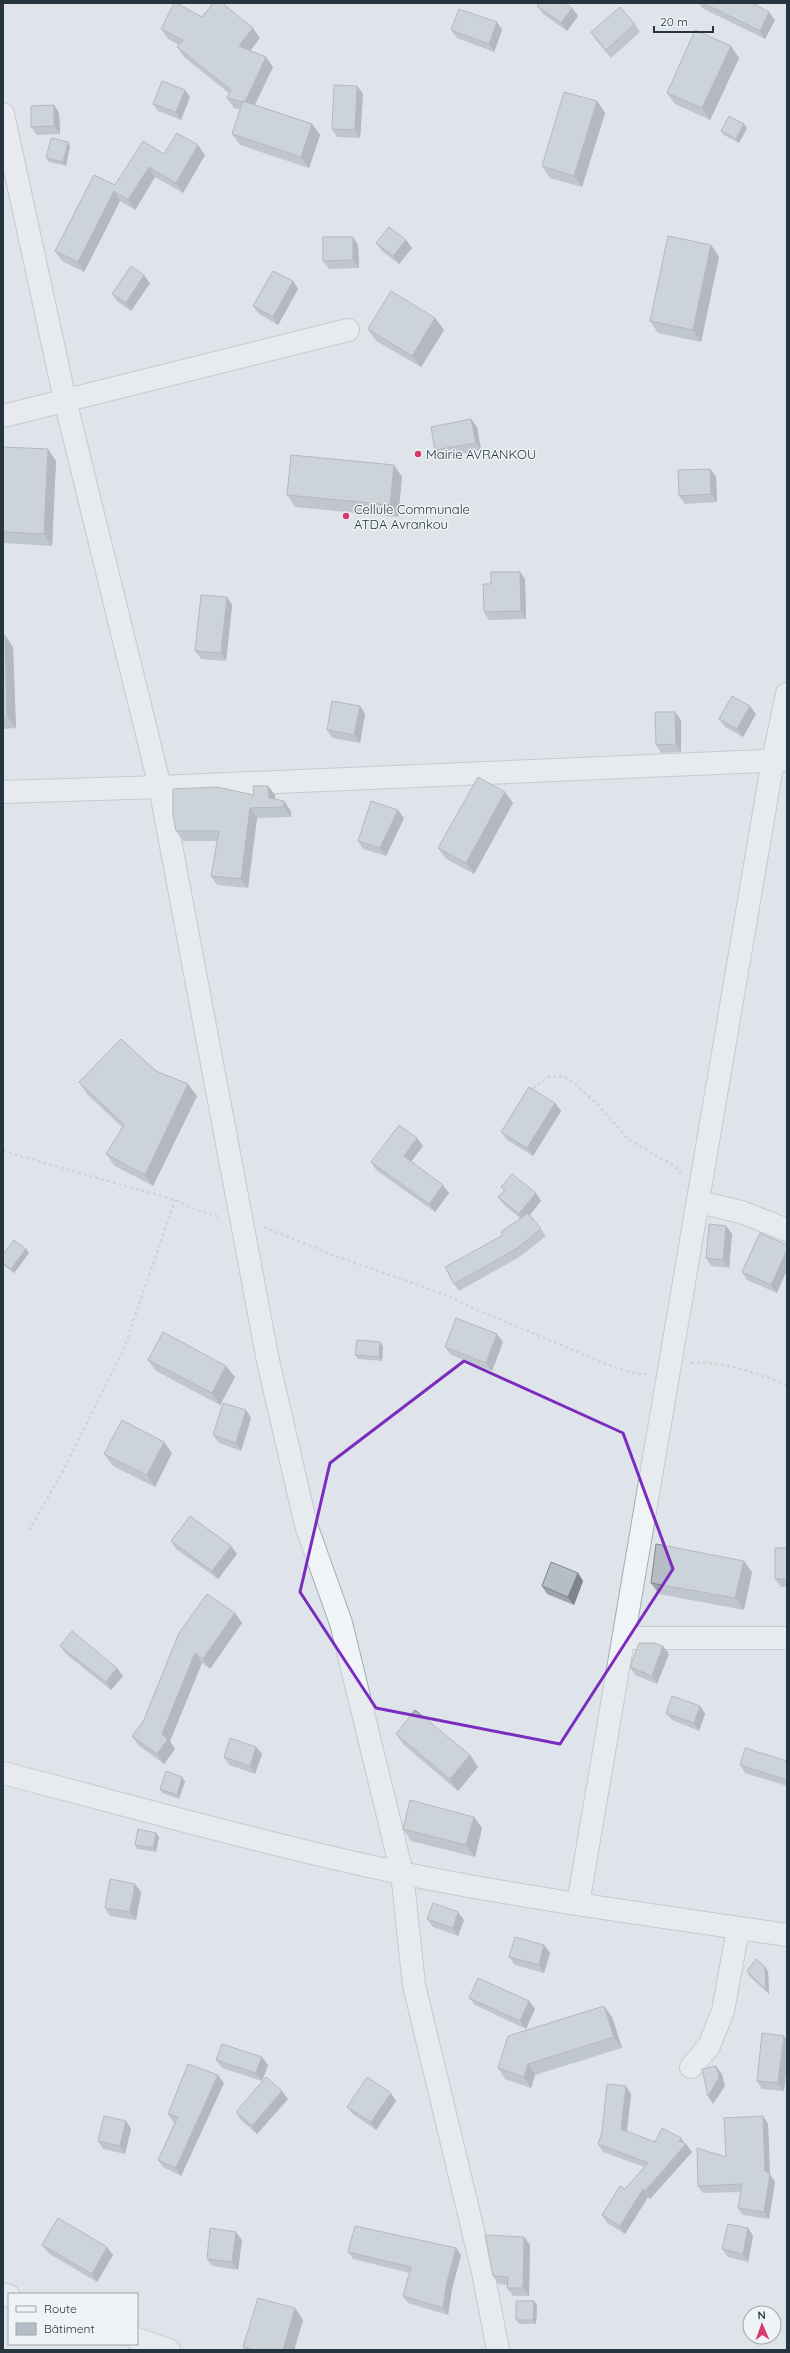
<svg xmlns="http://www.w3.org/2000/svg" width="790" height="2353" font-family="Quicksand,sans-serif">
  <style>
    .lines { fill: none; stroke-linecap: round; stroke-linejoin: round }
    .minor-casing { stroke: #a3acb3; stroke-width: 24 }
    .path { stroke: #bcc2c7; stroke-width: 2.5; stroke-dasharray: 3 3; stroke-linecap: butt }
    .minor { stroke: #f1f4f7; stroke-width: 22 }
    .wall { fill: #9ca3aa }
    .shaded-wall { fill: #7f858b }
    .building { fill: #b5bec6; stroke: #7f858b }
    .marked { fill: none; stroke: #7b2cbf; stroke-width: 3; stroke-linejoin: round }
    .poi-dot { fill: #d53b6b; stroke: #eef3f6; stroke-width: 1.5 }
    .labels { text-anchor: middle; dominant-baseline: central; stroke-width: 3; stroke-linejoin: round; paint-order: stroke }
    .poi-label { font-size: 13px; fill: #263440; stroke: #eef3f6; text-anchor: start }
  </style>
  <rect width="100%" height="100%" fill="#dee4e9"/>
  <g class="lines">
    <defs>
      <path id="minor" d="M3,114L65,400L160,787L268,1361L306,1525L341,1623L402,1873L414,1985L483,2272L498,2350
        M3,416L348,330
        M3,792L160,787L787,760
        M699,1202L741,1212L787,1230
        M625,1638H787
        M3,1773C135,1807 268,1845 401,1873C529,1899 658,1916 787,1935
        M578,1904L773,760L787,694
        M691,2067L709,2046L723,2011L738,1929
        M3,2294L9,2296
        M137,2339L169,2350"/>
    </defs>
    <!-- minor casing -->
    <use href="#minor" class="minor-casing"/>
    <!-- path -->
    <path class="path" d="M523,1095L550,1076L565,1077L575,1084L599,1106L628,1139L676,1167L681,1174
      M3,1151L175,1200L202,1212L220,1217
      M264,1227L330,1254L449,1296L475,1309L616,1368L637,1374H648
      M691,1363C724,1361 757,1373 787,1385
      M29,1530L62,1473L123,1351L175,1200"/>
    <!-- minor -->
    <use href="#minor" class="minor"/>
  </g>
  <!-- wall -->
  <path class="wall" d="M699,3H752L775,20L765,39L702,8Z
    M537,6L572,8L578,16L567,31L543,14Z
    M202,17L260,38L250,50L266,57L273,67L255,105L312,124L320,135L309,168L240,145L232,134L241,110L234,108L227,98L230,94L184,57L177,47L179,45L168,39L161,29Z
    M635,24L640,32L611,58L596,40L591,32Z
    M451,30H502L494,52L457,38Z
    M739,58L710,120L675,104L667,93Z
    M357,86L363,94L360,138L337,137L332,129Z
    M185,90L190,97L181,120L158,111L153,104Z
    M597,101L605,113L582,187L550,178L542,166Z
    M54,105L59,113L60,134L37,135L31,127Z
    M744,124L747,128L739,143L724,135L721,131Z
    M70,146L66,166L49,162L46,158Z
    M164,154L205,155L183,193L155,177L135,210L120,201L84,272L62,261L55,251L115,185Z
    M406,240L412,248L399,264L382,251L376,243Z
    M358,245L359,268L329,269L323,261Z
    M711,245L719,257L701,342L658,333L650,321Z
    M293,281L298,289L278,325L259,314L253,306Z
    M150,283L131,311L118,302L112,294Z
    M435,318L444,330L421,367L376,341L368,329Z
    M471,419L477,427L481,450L441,458L435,450Z
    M3,447L56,461L52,546L3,543Z
    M394,465L402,477L398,517L295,507L287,495Z
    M710,469L716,477L717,502L685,504L679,496Z
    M520,572L525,579L526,619L489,620L484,612L491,584Z
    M227,597L232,605L226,661L201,659L195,651Z
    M3,636L13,647L16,728L3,729Z
    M360,706L365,714L360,743L332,738L327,730Z
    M756,714L743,737L725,727L719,719Z
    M681,720V752L661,753L656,745Z
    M268,786L275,795V799L291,811V817L257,818L248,888L217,885L211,876L217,841H183L176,831L254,795Z
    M505,792L513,803L474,874L446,859L438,848Z
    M404,818L386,856L363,849L358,841Z
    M156,1071L197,1096L153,1186L115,1166L106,1154L122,1127L87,1094L79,1082Z
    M555,1103L561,1111L533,1156L507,1140L501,1132Z
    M423,1146L411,1162L449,1193L435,1212L376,1170L371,1162Z
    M501,1187L541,1201L530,1215L546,1236L521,1256L459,1291L454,1284L520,1218L504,1205L498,1197L504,1190Z
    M726,1226L732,1234L729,1268L711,1266L706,1258Z
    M760,1233L777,1293L747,1280L742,1272Z
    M26,1249L29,1253L14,1273L3,1265V1254Z
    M503,1342L492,1371L451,1355L445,1347Z
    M383,1346L382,1361L358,1359L355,1355Z
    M148,1360L235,1377L220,1405L156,1371Z
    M246,1410L251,1418L241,1451L219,1443L213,1435Z
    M172,1453L155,1487L113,1466L104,1454Z
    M171,1541L231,1546L237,1554L218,1579L176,1549Z
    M787,1548V1587H781L775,1579Z
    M752,1572L744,1610L659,1594L651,1583Z
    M578,1573L583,1581L574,1605L547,1594L542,1586Z
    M235,1613L242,1623L210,1669L202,1663L170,1741L175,1749L164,1764L139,1746L132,1736L143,1722L179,1633Z
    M60,1646L123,1676L111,1690L66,1654Z
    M669,1654L657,1684L635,1675L630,1667Z
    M700,1706L705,1714L699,1731L672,1720L666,1713Z
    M396,1734L470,1755L478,1767L458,1791L404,1745Z
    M256,1747L262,1754L255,1774L229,1765L224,1757Z
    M787,1761V1786L745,1773L740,1765Z
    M185,1781L179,1799L162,1793L160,1789Z
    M474,1817L482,1828L475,1857L411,1841L403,1829Z
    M156,1833L159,1837L156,1852L137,1849L135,1845Z
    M141,1892L136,1920L110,1916L105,1908Z
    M427,1919L464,1920L458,1936L433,1927Z
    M550,1953L544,1973L515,1965L509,1957Z
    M747,1971H768L769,1994L749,1976Z
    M469,1998L529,2001L535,2009L526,2029L475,2005Z
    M612,2017L622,2048L535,2075L531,2088L505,2079L498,2068Z
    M787,2041V2063L784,2091L762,2089L757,2081Z
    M262,2057L268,2065L262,2081L222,2068L216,2060Z
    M224,2083L181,2176L163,2167L158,2160L175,2122H173L168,2114Z
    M631,2094L627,2132L655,2142L681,2138L684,2143L686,2144L692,2152L650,2199L648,2197L625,2234L607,2223L602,2215L625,2189L645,2167L603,2152L598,2144Z
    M288,2099L257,2134L241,2120L236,2112Z
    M396,2101L376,2130L353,2114L347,2107Z
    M763,2116L768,2124L770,2175L775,2182L769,2219L743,2215L738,2208L741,2192L703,2193L698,2186L726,2157Z
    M126,2121L131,2129L125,2154L103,2149L98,2141Z
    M748,2228L753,2236L748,2262L728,2257L722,2249Z
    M524,2237L530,2245L529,2296H513L507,2288V2285L498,2284L493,2276Z
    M242,2240L238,2270L212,2266L207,2259Z
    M42,2245L113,2255L97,2282L48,2253Z
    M456,2248L461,2255L452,2289L448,2315L408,2303L403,2296L410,2273L353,2259L348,2252Z
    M537,2305L536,2324H519L516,2320Z
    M295,2308L303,2320L294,2350H245L243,2347Z"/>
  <!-- shaded-wall -->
  <path class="shaded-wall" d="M572,8L578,16L567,31L561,23Z
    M769,12L775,20L765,39L760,31Z
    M497,22L502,30L494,52L489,44Z
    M253,28L260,38L246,56L239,46Z
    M731,46L739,58L710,120L702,108Z
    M266,57L273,67L251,112L244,102Z
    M357,86L363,94L360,138L355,130Z
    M185,90L190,97L181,120L176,112Z
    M597,101L605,113L582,187L574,176Z
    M54,105L59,113L60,134L54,126Z
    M312,124L320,135L309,168L301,157Z
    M744,124L747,128L739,143L736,139Z
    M68,142L70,146L66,166L63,162Z
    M198,145L205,155L183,193L176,183Z
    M149,167L155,177L135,210L128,200Z
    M114,191L120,201L84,272L78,262Z
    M353,237L358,245L359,268L353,260Z
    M406,240L412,248L399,264L393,256Z
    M711,245L719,257L701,342L693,330Z
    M144,275L150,283L131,311L126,303Z
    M293,281L298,289L278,325L273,317Z
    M435,318L444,330L421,367L412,356Z
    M471,419L477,427L481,450L476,443Z
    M48,449L56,461L52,546L44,534Z
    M394,465L402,477L398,517L390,505Z
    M710,469L716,477L717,502L711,494Z
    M520,572L525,579L526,619L521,611Z
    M227,597L232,605L226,661L221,653Z
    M5,635L13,647L16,728L7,716Z
    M360,706L365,714L360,743L354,735Z
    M750,706L756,714L743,737L737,729Z
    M675,712L681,720V752L676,744Z
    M268,786L275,795V807L269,798Z
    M505,792L513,803L474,874L466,863Z
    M284,801L291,811V817L284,807Z
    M250,808L257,818L248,888L241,879Z
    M398,810L404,818L386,856L380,848Z
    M188,1084L197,1096L153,1186L145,1175Z
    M555,1103L561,1111L533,1156L527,1148Z
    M417,1138L423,1146L409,1164L404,1156Z
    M443,1185L449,1193L435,1212L429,1204Z
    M536,1193L541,1201L524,1222L519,1214Z
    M726,1226L732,1234L729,1268L723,1260Z
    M26,1249L29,1253L14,1273L11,1269Z
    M787,1250V1270L777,1293L771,1285Z
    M497,1334L503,1342L492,1371L486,1363Z
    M380,1342L383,1346L382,1361L379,1357Z
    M226,1366L235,1377L220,1405L212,1393Z
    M246,1410L251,1418L241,1451L236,1443Z
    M164,1442L172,1453L155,1487L147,1475Z
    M231,1546L237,1554L218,1579L212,1571Z
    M744,1561L752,1572L744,1610L735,1598Z
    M578,1573L583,1581L574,1605L568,1597Z
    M235,1613L242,1623L210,1669L203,1659Z
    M663,1646L669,1654L657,1684L652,1676Z
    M195,1653L202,1663L170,1741L175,1749L164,1764L157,1754L162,1734Z
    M117,1668L123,1676L111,1690L106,1682Z
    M700,1706L705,1714L699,1731L694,1723Z
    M256,1747L262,1754L255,1774L250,1766Z
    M470,1755L478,1767L458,1791L450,1779Z
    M182,1777L185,1781L179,1799L177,1795Z
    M474,1817L482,1828L475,1857L466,1845Z
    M156,1833L159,1837L156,1852L153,1848Z
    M135,1884L141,1892L136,1920L130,1912Z
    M458,1912L464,1920L458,1936L453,1928Z
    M544,1945L550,1953L544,1973L539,1965Z
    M765,1967L768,1971L769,1994L766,1990Z
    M529,2001L535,2009L526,2029L520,2021Z
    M604,2006L612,2017L622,2048L614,2037Z
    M784,2036L787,2041V2063L784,2091L778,2083Z
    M262,2057L268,2065L262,2081L256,2073Z
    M528,2064L535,2075L531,2088L524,2077Z
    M716,2066L722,2074L725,2086L713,2104L708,2096Z
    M218,2075L224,2083L181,2176L176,2168Z
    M626,2086L631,2094L626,2137L621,2129Z
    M282,2091L288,2099L257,2134L252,2126Z
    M391,2093L396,2101L376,2130L371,2122Z
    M763,2116L768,2124L770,2175L775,2182L769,2219L764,2212L765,2171Z
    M126,2121L131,2129L125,2154L120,2146Z
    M681,2138L685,2145L686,2144L692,2152L650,2199L645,2191Z
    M643,2189L648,2197L625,2234L620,2226Z
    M748,2228L753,2236L748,2262L743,2254Z
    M236,2232L242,2240L238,2270L232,2262Z
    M524,2237L530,2245L529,2296L523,2288Z
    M107,2247L113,2255L97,2282L92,2274Z
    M456,2248L461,2255L452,2289L448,2315L443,2308L447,2282Z
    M534,2301L537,2305L536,2324L533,2320Z
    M295,2308L303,2320L294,2350H283Z"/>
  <!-- building -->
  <path class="building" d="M174,3H176L202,17L213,3H222L253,28L239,46L266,57L245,102L243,101V102L227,98L231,90L177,47L183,40L161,29Z
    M539,3H565L572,8L561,23L537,6Z
    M703,3H752L769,12L760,31Z
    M620,7L635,24L606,50L591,32Z
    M459,9L497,22L489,44L451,30Z
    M695,30L731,46L702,108L667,93Z
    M162,81L185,90L176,112L153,104Z
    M334,85L357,86L355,130L332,129Z
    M564,92L597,101L574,176L542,166Z
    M243,101L312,124L301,157L232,134Z
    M54,105V126L31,127V106Z
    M729,116L744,124L736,139L721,131Z
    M177,133L198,145L176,183L149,167L128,200L114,191L78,262L55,251L94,175L115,185L143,141L164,154Z
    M51,138L68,142L63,162L46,158Z
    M389,227L406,240L393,256L376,243Z
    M668,236L711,245L693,330L650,321Z
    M323,237H353V260L323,261Z
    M131,266L144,275L126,303L112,294Z
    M273,271L293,281L273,317L253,306Z
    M391,291L435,318L412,356L368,329Z
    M471,419L476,443L435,450L431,427Z
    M3,447L48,449L44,534L3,532Z
    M291,455L394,465L390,505L287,495Z
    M710,469L711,494L679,496L678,470Z
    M491,572H520L521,611L484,612L483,584H491Z
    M201,595L227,597L221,653L195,651Z
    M5,635L7,716L3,717V636Z
    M732,696L750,706L737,729L719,719Z
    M332,701L360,706L354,735L327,730Z
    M655,712H675L676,744L656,745Z
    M478,777L505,792L466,863L438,848Z
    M253,786H268L269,798L284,801V807L250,808L241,879L211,876L219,831H176L173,815V789L217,787L254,795Z
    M371,801L398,810L380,848L358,841Z
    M121,1039L156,1071L188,1084L145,1175L106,1154L124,1125L79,1082Z
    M529,1087L555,1103L527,1148L501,1132Z
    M399,1125L417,1138L404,1156L443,1185L429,1204L371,1162Z
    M512,1174L536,1193L519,1214L498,1197L505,1190L501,1187Z
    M528,1213L541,1229L516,1249L454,1284L445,1267L503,1235L501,1232Z
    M709,1224L726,1226L723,1260L706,1258Z
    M760,1233L787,1245V1250L771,1285L742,1272Z
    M14,1240L26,1249L11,1269L3,1263V1254Z
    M456,1318L497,1334L486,1363L445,1347Z
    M163,1332L226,1366L212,1393L148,1360Z
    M357,1340L380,1342L379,1357L355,1355Z
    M223,1403L246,1410L236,1443L213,1435Z
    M122,1420L164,1442L147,1475L104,1454Z
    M190,1516L231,1546L212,1571L171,1541Z
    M656,1544L744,1561L735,1598L651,1583Z
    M775,1548H787V1579H775Z
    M551,1562L578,1573L568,1597L542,1586Z
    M207,1594L235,1613L203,1659L195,1653L162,1734L168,1739L157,1754L132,1736L143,1722L179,1633Z
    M72,1631L117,1668L106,1682L60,1646Z
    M639,1643H654L663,1646L652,1676L630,1667Z
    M672,1696L700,1706L694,1723L666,1713Z
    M415,1710L470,1755L450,1779L396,1734Z
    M230,1738L256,1747L250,1766L224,1757Z
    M745,1748L787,1761V1780L740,1765Z
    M166,1771L182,1777L177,1795L160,1789Z
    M410,1800L474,1817L466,1845L403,1829Z
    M138,1829L156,1833L153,1848L135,1845Z
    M110,1879L135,1884L130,1912L105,1908Z
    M433,1903L458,1912L453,1928L427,1919Z
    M515,1937L544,1945L539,1965L509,1957Z
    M756,1959L765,1967L766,1990L747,1971Z
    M478,1978L529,2001L520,2021L469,1998Z
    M604,2006L614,2037L528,2064L524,2077L498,2068L508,2036Z
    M762,2033L784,2036L778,2083L757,2081Z
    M222,2044L262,2057L256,2073L216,2060Z
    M188,2064L218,2075L176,2168L158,2160L178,2117L168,2114Z
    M716,2066L719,2078L708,2096L702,2069Z
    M266,2077L282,2091L252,2126L236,2112Z
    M367,2077L391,2093L371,2122L347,2107Z
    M607,2084L626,2086L621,2129L655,2142L662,2128L681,2138L679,2141L686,2144L645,2191L643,2189L620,2226L602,2215L620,2186L625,2189L648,2163L598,2144L602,2132Z
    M104,2116L126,2121L120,2146L98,2141Z
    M763,2116L765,2171L770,2174L764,2212L738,2208L742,2184L698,2186L697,2148L726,2157L724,2118Z
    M58,2218L107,2247L92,2274L42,2245Z
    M728,2224L748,2228L743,2254L722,2249Z
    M355,2226L456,2248L447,2282L443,2308L403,2296L411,2267L348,2252Z
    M210,2228L236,2232L232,2262L207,2259Z
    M485,2235L524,2237L523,2288H507L508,2277L493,2276Z
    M258,2298L295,2308L283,2350H254L243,2347Z
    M516,2301H534L533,2320H516Z"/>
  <!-- marked area -->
  <path d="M0 0H790V2353H0ZM464,1361L623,1433L673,1569L560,1744L376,1708L300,1592L330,1463Z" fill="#dee4e9" fill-opacity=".55" fill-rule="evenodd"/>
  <path class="marked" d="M464,1361L623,1433L673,1569L560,1744L376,1708L300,1592L330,1463Z"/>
  <!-- markers -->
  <g class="poi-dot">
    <circle cx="418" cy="454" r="4"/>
    <circle cx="346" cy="516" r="4"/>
  </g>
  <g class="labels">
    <!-- poi labels -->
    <g class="poi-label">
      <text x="426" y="454">Mairie AVRANKOU</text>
      <text x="354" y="509">Cellule Communale<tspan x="354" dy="15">ATDA Avrankou</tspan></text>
    </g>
  </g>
  <!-- border -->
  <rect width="790" height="2353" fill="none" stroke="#263440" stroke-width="8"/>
  <!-- legend -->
  <rect x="8" y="2293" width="130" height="52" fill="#eef3f6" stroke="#9ea7ad"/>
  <rect x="16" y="2306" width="20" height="6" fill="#f1f4f7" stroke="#9ea7ad"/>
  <text x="44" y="2313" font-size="12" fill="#263440">Route</text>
  <rect x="16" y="2323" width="20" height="12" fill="#b5bec6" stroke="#9ea7ad"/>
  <text x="44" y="2333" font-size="12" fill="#263440">Bâtiment</text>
  <!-- north arrow -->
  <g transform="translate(762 2325) rotate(358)"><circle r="19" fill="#eef3f6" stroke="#9ea7ad"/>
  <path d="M0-3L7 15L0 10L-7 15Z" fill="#d53b6b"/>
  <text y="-6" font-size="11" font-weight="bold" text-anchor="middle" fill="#263440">N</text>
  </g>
  <!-- scale -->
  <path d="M654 26v6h59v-6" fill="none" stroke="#263440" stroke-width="2"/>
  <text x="660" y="26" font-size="12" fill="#263440" stroke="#eef3f6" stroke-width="3" paint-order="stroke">20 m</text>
</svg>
